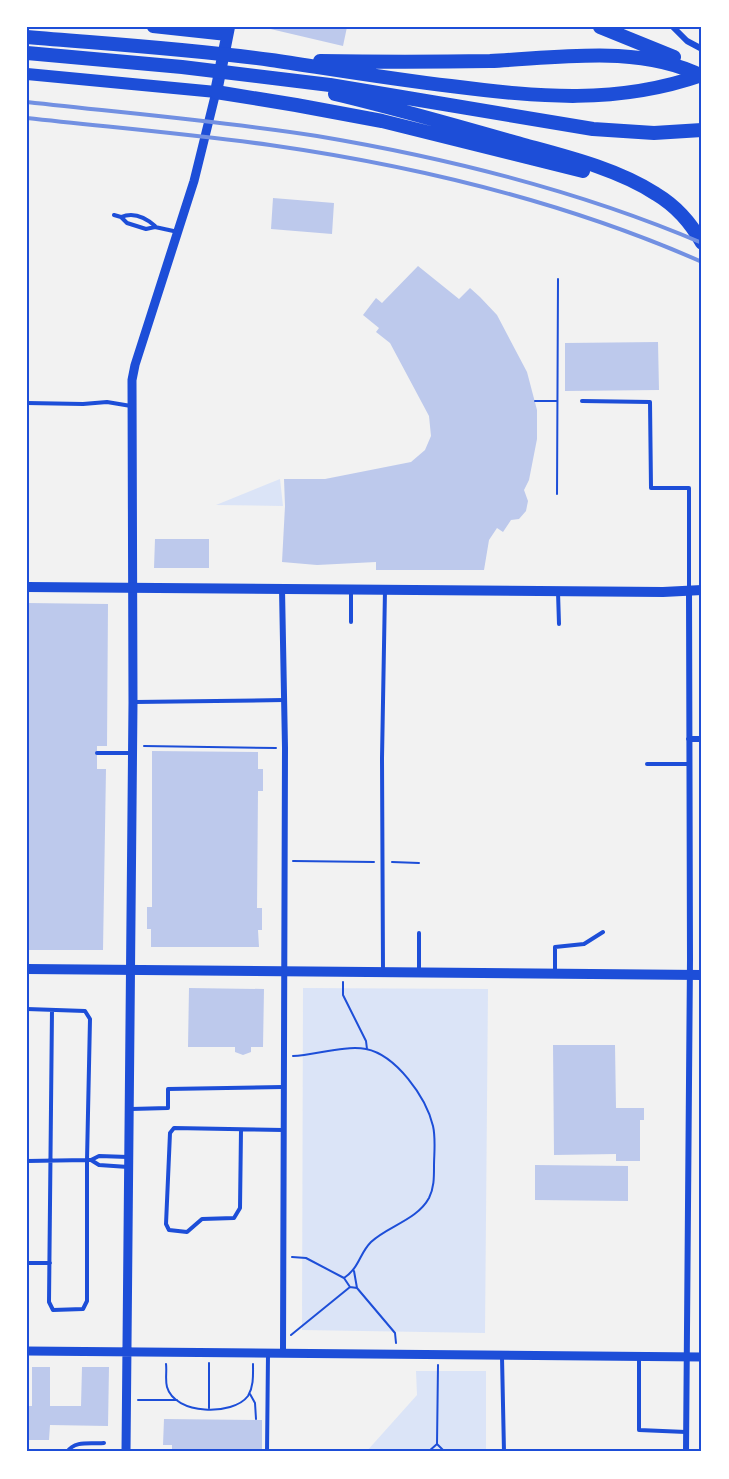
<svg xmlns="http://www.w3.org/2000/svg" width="729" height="1479" font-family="Helvetica,sans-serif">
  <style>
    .green { fill: #dbe4f7 }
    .building { fill: #bdc9ec }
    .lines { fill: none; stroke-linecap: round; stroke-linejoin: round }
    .path { stroke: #1d4ed8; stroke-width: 2 }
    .service { stroke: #1d4ed8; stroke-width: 4 }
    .minor { stroke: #1d4ed8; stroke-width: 6 }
    .tertiary { stroke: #1d4ed8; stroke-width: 9 }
    .secondary { stroke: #1d4ed8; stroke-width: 10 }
    .primary { stroke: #1d4ed8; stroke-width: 12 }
    .motorway { stroke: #1d4ed8; stroke-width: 14 }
    .rail { stroke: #7290e2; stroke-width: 4 }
    .neatline { fill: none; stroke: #1d4ed8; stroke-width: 2 }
  </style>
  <rect width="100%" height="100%" fill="#f2f2f2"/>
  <!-- green -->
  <path class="green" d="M280,479L283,506L216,505Z
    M303,988L488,989L485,1333L302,1330Z
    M416,1371H486V1452H366L417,1395Z"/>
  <!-- building -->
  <path class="building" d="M262,27H347L343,46Z
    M273,198L334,203L332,234L271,229Z
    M418,266L459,299L470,288L480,297L497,315L527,372L537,410V439L529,480L524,490L528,501L526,511L519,519L511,520L503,532L497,528L489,540L484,570H376V562L317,565L282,562L285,506L284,479H325L411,462L425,450L431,436L429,416L390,343L376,332L379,328L363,315L376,298L382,303Z
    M658,342L659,390L565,391V343Z
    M155,539H209V568H154Z
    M27,603L108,604L107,746H97V769H106L103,950H27Z
    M152,751L258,752V769H263V791H258L257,908H262V930H258L259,947H151V929H147V907H152Z
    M189,988L264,989L263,1047H251V1052L243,1055L235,1052V1047H188Z
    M553,1045H615L616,1108H644V1120H640V1161H616V1154L554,1155Z
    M535,1165L628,1166V1201L535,1200Z
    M32,1367H50V1406H81L82,1367H109L108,1426L50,1425L49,1440H27V1406H32Z
    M164,1419L262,1420V1452H172V1445H163Z"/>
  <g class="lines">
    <!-- path -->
    <path class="path" d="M535,401H557
      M557,494L558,279
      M144,746L276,748
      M293,861L374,862
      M392,862L419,863
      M343,982V995L366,1041L367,1049
      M293,1056C315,1055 345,1045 366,1049C396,1055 426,1097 433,1126C436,1139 434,1153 434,1167C434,1178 434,1188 429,1198C417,1220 388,1226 371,1242C359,1254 360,1267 344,1278
      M292,1257L306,1258L344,1278L350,1287L357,1288L395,1333L396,1343
      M354,1271L357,1288
      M291,1335L350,1287
      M166,1364C167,1371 165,1380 167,1387C175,1415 233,1416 248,1396C254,1386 253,1374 253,1364
      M438,1365L437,1444L445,1452
      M250,1394L255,1403L256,1419
      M138,1400H177
      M209,1408V1363
      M428,1452L437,1444"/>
    <!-- service -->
    <path class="service" d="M114,215L121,217L127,223L146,229L155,227L178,232
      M121,217C133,212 145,217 155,226
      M582,401L650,402L651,488H689V590
      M27,403L83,404L107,402L131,406
      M558,592L559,624
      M351,622V590
      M135,702L284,700
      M97,753H133
      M647,764H689
      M419,933V971
      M383,970L382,758L385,590
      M555,973V947L584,944L603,932
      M27,1009L85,1011L90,1019L87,1160H91
      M131,1109L168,1108V1089L283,1087
      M241,1130L240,1208L234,1218L202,1219L187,1232L169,1230L166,1224L170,1133L174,1128L283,1130
      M128,1157L99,1156L91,1160L99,1165L128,1167
      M27,1161L87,1160V1301L83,1309L53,1310L49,1302L52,1010
      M27,1263H50
      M502,1357L504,1452
      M639,1357V1430L686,1432
      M67,1452C75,1440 90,1444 104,1443
      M267,1452L268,1354"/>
    <!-- minor -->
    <path class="minor" d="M673,27L687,41L702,49
      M282,589L285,748L283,1353
      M689,739H702
      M686,1452L690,959L689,591"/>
    <!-- tertiary -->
    <path class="tertiary" d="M27,1351L702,1357
      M126,1452L133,702L132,380L135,365L194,181L216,92"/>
    <!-- secondary -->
    <path class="secondary" d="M27,587L663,592L702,590
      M27,969L702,975"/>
    <!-- primary -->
    <path class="primary" d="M153,27L227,35
      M27,74L216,92L229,27"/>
    <!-- motorway -->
    <path class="motorway" d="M600,27L674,57
      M27,37C108,44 190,49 271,60C331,69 391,79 451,86C539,97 616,105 702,75
      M27,53L182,67L330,85L593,129L654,133L702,130
      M320,61C377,62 433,62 490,61C559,58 638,44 702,76
      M216,92L296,105L382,121L583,171
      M335,94C399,109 461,127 524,145C568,157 617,169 656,194C676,206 691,223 702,243"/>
    <!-- rail -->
    <path class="rail" d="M27,102C123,113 221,121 317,136C448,158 580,191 702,243
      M27,118C108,127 190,134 270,145C417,166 566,202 702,262"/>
  </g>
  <!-- border -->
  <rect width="729" height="1479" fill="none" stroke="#ffffff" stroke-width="57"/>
  <rect x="28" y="28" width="672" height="1422" class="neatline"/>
</svg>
